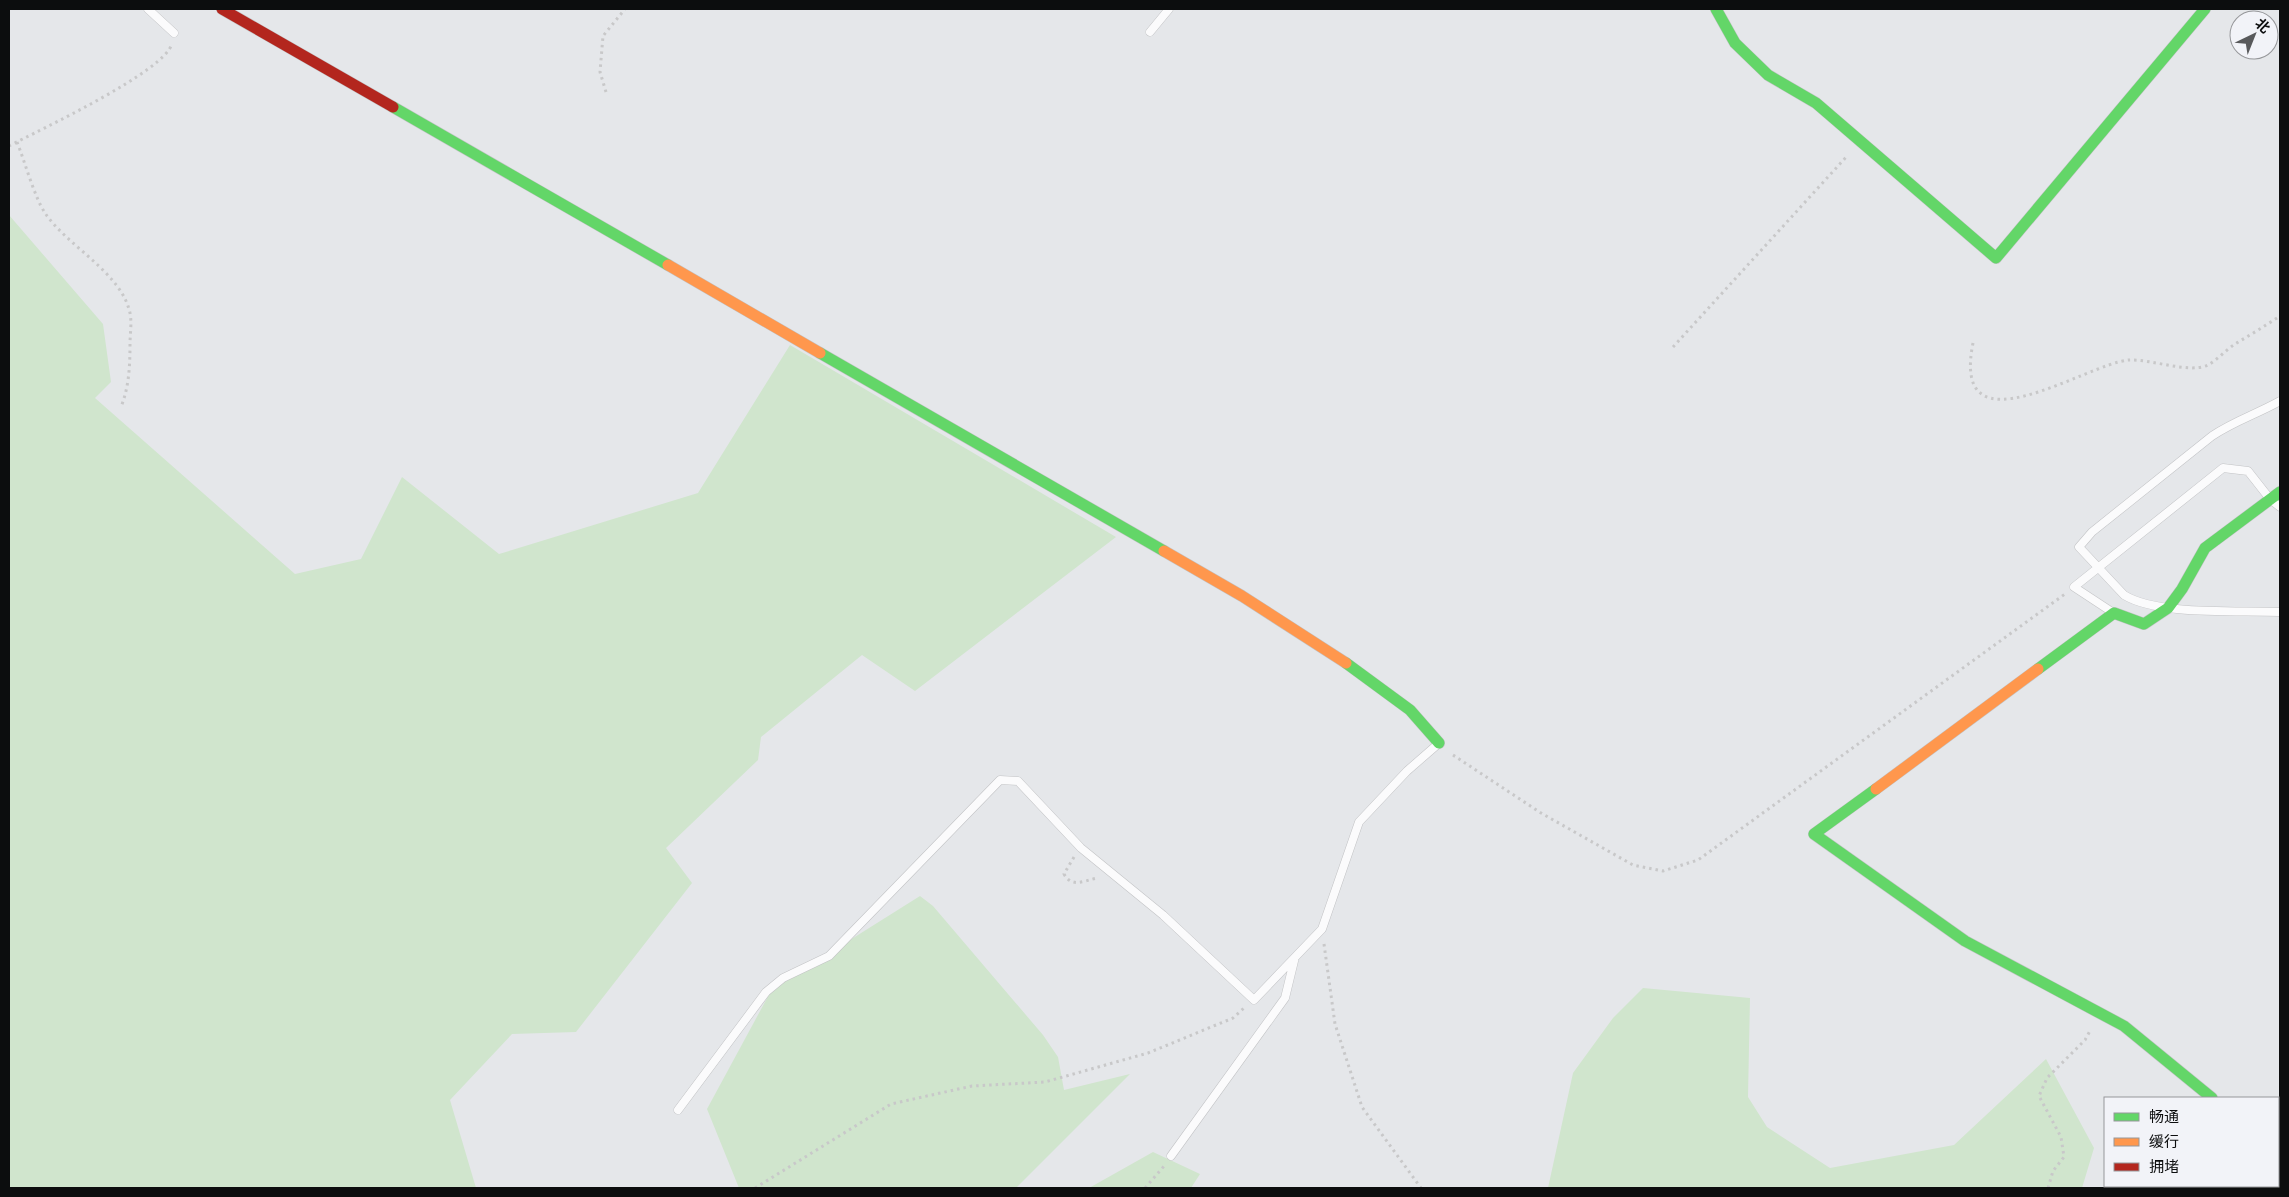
<svg xmlns="http://www.w3.org/2000/svg" width="2289" height="1197" font-family="'Roboto Condensed','Noto Sans SC',sans-serif">
  <style>
    .green { fill: #d0e5cd }
    .lines { fill: none; stroke-linecap: round; stroke-linejoin: round }
    .lane-casing { stroke: #c2c3c5; stroke-width: 9 }
    .street-casing { stroke: #c2c3c5; stroke-width: 16 }
    .fast-casing { stroke: #c2c3c5; stroke-width: 12 }
    .slow-casing { stroke: #c2c3c5; stroke-width: 12 }
    .jam-casing { stroke: #c2c3c5; stroke-width: 12 }
    .path { stroke: #c8c8c9; stroke-width: 3; stroke-dasharray: 2.5 4; stroke-linecap: butt }
    .lane { stroke: #fbfbfc; stroke-width: 8 }
    .street { stroke: #fbfbfc; stroke-width: 15 }
    .fast { stroke: #63d668; stroke-width: 11 }
    .slow { stroke: #ff974d; stroke-width: 11 }
    .jam { stroke: #b3261e; stroke-width: 11 }
  </style>
  <rect width="100%" height="100%" fill="#e5e7ea"/>
  <!-- green -->
  <path class="green" d="M9,215L103,324L111,382L95,398L295,574L361,559L402,477L499,554L698,493L790,345L1116,537L915,691L862,655L761,737L758,760L666,848L692,883L576,1032L512,1034L450,1100L476,1188H9Z
    M920,896L933,906L1043,1035L1058,1057L1064,1090L1130,1074L1016,1188H739L707,1109L772,989Z
    M1643,988L1750,998L1748,1097L1767,1127L1830,1168L1954,1145L2046,1059L2094,1148L2082,1188H1548L1573,1073L1613,1018Z
    M1153,1152L1200,1174L1191,1188H1089Z"/>
  <g class="lines">
    <defs>
      <path id="lane" d="M148,9L174,33
        M1150,32L1169,9
        M2280,401C2257,414 2234,421 2212,436L2092,532L2079,547L2124,595C2158,616 2239,610 2280,612
        M2112,612L2074,587L2223,468L2248,471L2270,499L2280,507
        M678,1110L766,992L783,978L829,956L1000,780L1018,781L1081,848L1163,915L1254,1000L1322,929L1359,822L1407,771L1438,744
        M1171,1156L1285,998L1294,961"/>
      <path id="street" d="M2278,1148L2280,1149"/>
      <path id="fast" d="M1716,9L1735,43L1768,75L1816,103L1996,258L2205,9
        M393,107L668,265
        M820,353L1164,551
        M1346,663L1410,710L1439,743
        M2038,669L2114,613L2144,624L2168,608L2182,589L2205,548L2280,492
        M1876,789L1814,834L1965,941L2124,1026L2212,1098"/>
      <path id="slow" d="M668,265L820,353
        M1164,551L1242,596L1346,663
        M1876,789L2038,669"/>
      <path id="jam" d="M222,9L393,107"/>
    </defs>
    <!-- lane casing -->
    <use href="#lane" class="lane-casing"/>
    <!-- street casing -->
    <use href="#street" class="street-casing"/>
    <!-- fast casing -->
    <use href="#fast" class="fast-casing"/>
    <!-- slow casing -->
    <use href="#slow" class="slow-casing"/>
    <!-- jam casing -->
    <use href="#jam" class="jam-casing"/>
    <!-- path -->
    <path class="path" d="M606,92L600,72L603,36L625,9
      M17,142C25,162 34,196 45,213C69,248 121,272 130,313C132,323 130,334 130,344C130,366 129,387 121,407
      M9,146C37,131 167,71 172,43
      M1973,343C1950,457 2087,363 2129,360C2152,359 2189,374 2208,365C2217,360 2226,350 2235,344C2250,335 2265,326 2280,316
      M1673,347L1848,155
      M1453,755L1541,813L1633,865L1663,871L1698,860L2065,594
      M1074,857L1064,874C1072,888 1083,881 1097,878
      M1324,944L1335,1024L1362,1107L1421,1188
      M755,1188L891,1104L972,1086L1045,1082L1148,1053L1233,1018L1244,1008
      M1145,1188L1165,1165
      M2048,1188L2053,1171L2064,1157L2061,1137L2039,1096L2047,1078L2085,1040L2091,1029"/>
    <!-- lane -->
    <use href="#lane" class="lane"/>
    <!-- street -->
    <use href="#street" class="street"/>
    <!-- fast -->
    <use href="#fast" class="fast"/>
    <!-- slow -->
    <use href="#slow" class="slow"/>
    <!-- jam -->
    <use href="#jam" class="jam"/>
  </g>
  <!-- border -->
  <rect width="2289" height="1197" fill="none" stroke="#0c0d0e" stroke-width="20"/>
  <!-- legend -->
  <rect x="2104" y="1097" width="175" height="90" fill="#f2f3f8" stroke="#96979a"/>
  <rect x="2114" y="1113" width="25" height="8" fill="#63d668" stroke="#96979a"/>
  <text x="2149" y="1122" font-size="15" fill="#0c0d0e">畅通</text>
  <rect x="2114" y="1138" width="25" height="8" fill="#ff974d" stroke="#96979a"/>
  <text x="2149" y="1147" font-size="15" fill="#0c0d0e">缓行</text>
  <rect x="2114" y="1163" width="25" height="8" fill="#b3261e" stroke="#96979a"/>
  <text x="2149" y="1172" font-size="15" fill="#0c0d0e">拥堵</text>
  <!-- north arrow -->
  <g transform="translate(2254 35) rotate(43)"><circle r="24" fill="#f2f3f8" stroke="#96979a"/>
  <path d="M0-4L9 19L0 12L-9 19Z" fill="#58595b"/>
  <text y="-8" font-size="14" font-weight="bold" text-anchor="middle" fill="#0c0d0e">北</text>
  </g>
</svg>
